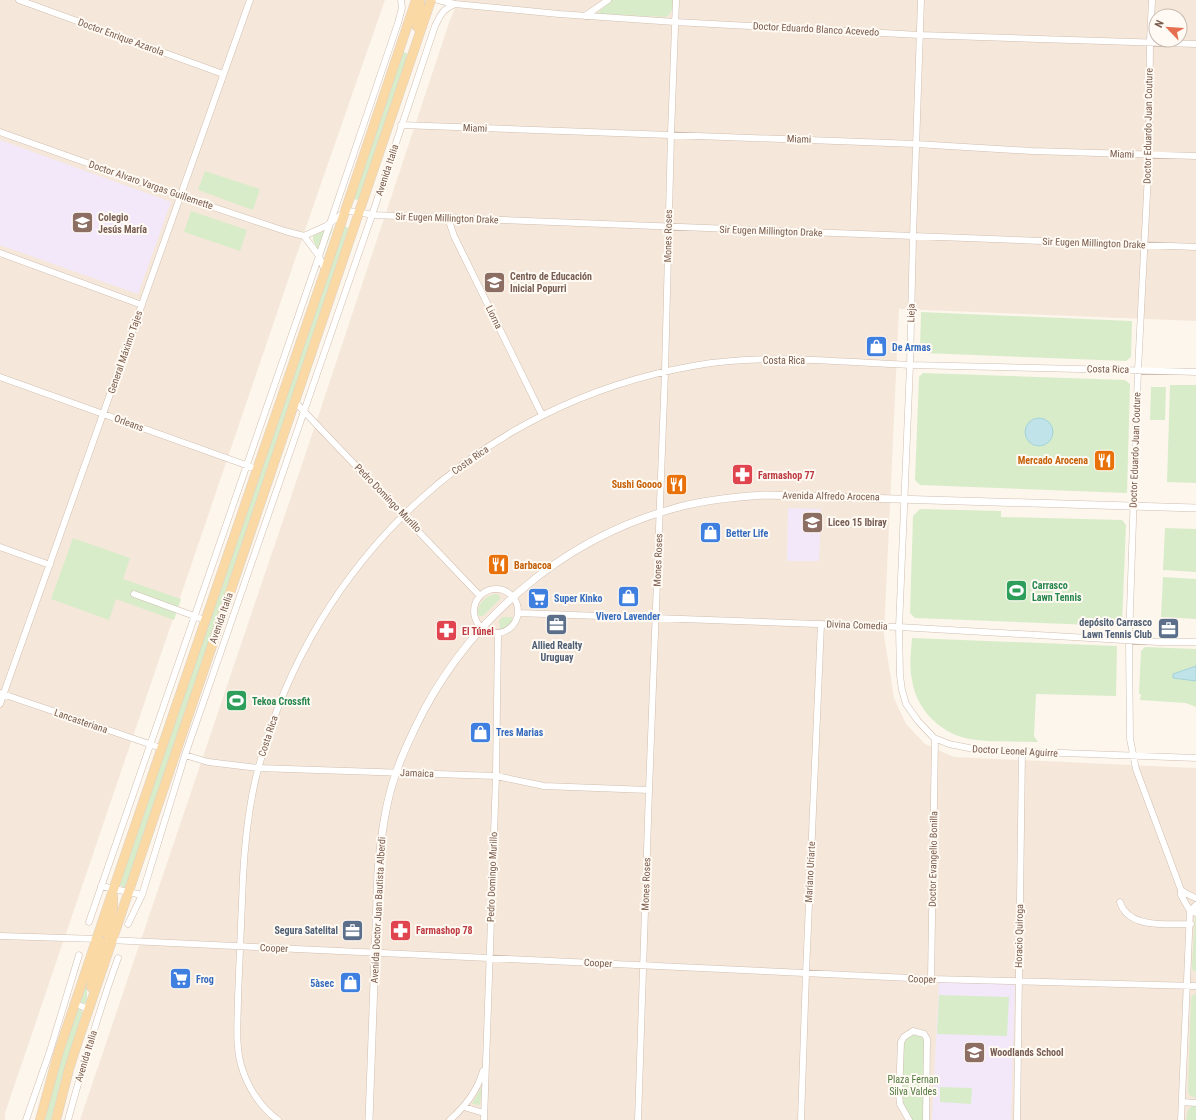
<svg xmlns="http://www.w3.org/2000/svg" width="1196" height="1120" font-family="'Roboto Condensed',sans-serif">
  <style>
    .residential { fill: #f5e8da; fill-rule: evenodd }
    .education { fill: #f3e8fa }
    .green { fill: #d8ecc9 }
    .water { fill: #bfe3e8; stroke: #a5d3da }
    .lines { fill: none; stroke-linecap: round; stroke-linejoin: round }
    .minor-casing { stroke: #d1beb0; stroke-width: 7 }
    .tertiary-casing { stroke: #d1beb0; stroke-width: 8 }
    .primary-casing { stroke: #dad1cd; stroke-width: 10 }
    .minor { stroke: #fff; stroke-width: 6 }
    .tertiary { stroke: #fff; stroke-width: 7 }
    .primary { stroke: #fbd9a5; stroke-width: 9 }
    .labels { text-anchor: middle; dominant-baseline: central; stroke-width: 4; stroke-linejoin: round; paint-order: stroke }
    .street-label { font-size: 10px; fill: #7a5c4d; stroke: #fffaf3 }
    .education-label { font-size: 10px; font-weight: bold; fill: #785e54; stroke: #fffaf3; text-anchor: start }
    .shop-label { font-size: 10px; font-weight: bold; fill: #366cbe; stroke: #fffaf3; text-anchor: start }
    .food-label { font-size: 10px; font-weight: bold; fill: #c56008; stroke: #fffaf3; text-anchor: end }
    .health-label { font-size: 10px; font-weight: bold; fill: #be3a42; stroke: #fffaf3; text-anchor: start }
    .leisure-label { font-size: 10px; font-weight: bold; fill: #27864d; stroke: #fffaf3; text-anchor: start }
    .service-label { font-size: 10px; font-weight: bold; fill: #4e5e75; stroke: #fffaf3; text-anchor: end }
    .park-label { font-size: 10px; fill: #537a41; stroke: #fffaf3 }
  </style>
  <rect width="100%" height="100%" fill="#fdf6ec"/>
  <!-- residential -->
  <path class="residential" d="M0,0H385L315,201L5,1113V1120H0Z
    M458,0H1196V321L899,309L884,635L894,698L906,724L925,744L954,757L1196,768V1120H80L319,414L449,23ZM1156,16H1180V40H1156Z"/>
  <!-- education -->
  <path class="education" d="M0,140L171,202L138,294L0,245Z
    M788,508L821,509L819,561H787Z
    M939,982L1015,984L1011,1120H932Z"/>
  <!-- green -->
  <path class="green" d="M612,0H674L672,10L668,16L666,17L596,14Z
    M403,52L407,53V57L359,198L357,200L353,199Z
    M205,171L260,189L253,210L198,190Z
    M191,211L247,230L240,251L184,232Z
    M345,226L348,228V230L126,886L123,888L120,885L129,856L344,227Z
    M331,227L333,228L322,258L313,240V236Z
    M921,312L1132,321L1131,357L1126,361L924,353L920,349Z
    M923,373L1125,380L1130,384L1127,493L920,485L915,480L919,377Z
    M1170,385H1196V483L1167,482Z
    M1151,387H1166L1165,420H1150Z
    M920,509L1001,511V517L1122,520L1126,525L1122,622L1118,626L915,618L910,613L913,516Z
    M1165,528L1196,529V572L1163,570Z
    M73,538L130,558L123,579L181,599L174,620L116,599L109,620L51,599Z
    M1163,577L1196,579V619L1161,617Z
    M495,594L499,595L500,599L483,616H480L478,615C477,604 484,597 495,594Z
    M503,617H512L513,620C510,625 506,631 500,630L499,620Z
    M912,638L1117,646L1116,696L1036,694L1034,736L1038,742C1016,741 986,743 965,738C938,731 916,708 912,680C909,666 911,652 912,638Z
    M1145,647L1196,649V707L1186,703L1140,700L1141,694H1139L1141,651Z
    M1196,916V972L1192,969V966L1195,917Z
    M98,946L87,990V999L86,1003H82L80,1001Z
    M1196,994V1098L1189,1095L1188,1091L1191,999L1192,996Z
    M939,995L1009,997L1007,1036L937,1034Z
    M79,1008L82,1010V1014L62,1077L51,1120H45L63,1050L77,1009Z
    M911,1033L920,1035L924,1040L923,1120H911L904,1106L902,1098L903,1042Z
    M482,1086L480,1105L472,1104Z
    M940,1087L972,1088L971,1104L940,1102Z
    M1192,1106H1196V1120H1186L1188,1110Z"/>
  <!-- water -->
  <path class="water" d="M1025 432a14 14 0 1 1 28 0a14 14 0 1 1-28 0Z
    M1196,666V681L1173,678V674Z"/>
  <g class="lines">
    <defs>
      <path id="minor" d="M19,0L223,74
        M438,0L455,4L559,14L675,22L920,35L1196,44
        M921,0L913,236L910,365L899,627L900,676L902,690L906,704L918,721L934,738L949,744L979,750L1196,758
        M1152,0L1150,42L1149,154L1138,370L1131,581L1129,640L1130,739L1136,769L1181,890V895L1190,911L1181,1120
        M585,16L608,0
        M401,125L916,144L1032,151L1196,156
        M0,132L180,196L285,231L304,236
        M448,218L454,236L542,415
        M0,253L142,305
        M325,271L319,256L304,236L326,226L346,211L359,212L372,215L1196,247
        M0,377L257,469
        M295,402L480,596
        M0,547L50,565
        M474 611a22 22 0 1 1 44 0a22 22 0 1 1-44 0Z
        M134,594L205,620
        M518,613L899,627L1158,642H1196
        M0,693L161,748
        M0,704L250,0
        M185,755L208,762L258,768L496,776L544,786L649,790
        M101,886L142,895
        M1181,890L1187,894L1196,898
        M1120,902C1121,905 1122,908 1124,910C1136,928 1172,924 1191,924
        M1196,905L1190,911L1196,913
        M89,922L319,256L398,23L402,8L401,0
        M128,924L142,895L185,755L372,215L435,26C441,14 442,10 455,4
        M0,936L99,939
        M109,940L931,979L1196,986
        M931,979L935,739
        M75,1004L89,1009
        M1182,1102L1196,1103
        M464,1107L484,1113
        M26,1120L50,1051L79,955
        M68,1120C83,1065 99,1011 118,958
        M278,1120C260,1107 247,1086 241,1065C235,1043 238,1019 238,997C240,957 241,917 243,877C245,840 249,801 259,766C314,559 481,403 693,366C765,353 838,362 910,365C1006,368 1101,369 1196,372
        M450,1120C465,1106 477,1092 483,1071
        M484,1120L496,776L498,633
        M638,1120L649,790L665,372L671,134L676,0
        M801,1120L806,973L821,624
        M909,1120L900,1104L899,1094L901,1042L904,1037L913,1031L924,1034L927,1039L926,1120
        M1017,1120L1022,752"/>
      <path id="tertiary" d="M369,1120L378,871C381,838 385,804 396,773C401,757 408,743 415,728C465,623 560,540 672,509C702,500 734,497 765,495L1196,508"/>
      <path id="primary" d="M417,27L420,0
        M112,940L107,934L113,907V896
        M91,987L92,981L103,946L102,942L96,939
        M40,1120L58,1054L108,905L325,271L416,0
        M56,1120L69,1069L78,1041L431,0"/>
    </defs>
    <!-- minor casing -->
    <use href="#minor" class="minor-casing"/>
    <!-- tertiary casing -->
    <use href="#tertiary" class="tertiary-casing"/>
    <!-- primary casing -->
    <use href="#primary" class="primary-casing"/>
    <!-- minor -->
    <use href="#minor" class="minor"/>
    <!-- tertiary -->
    <use href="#tertiary" class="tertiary"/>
    <!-- primary -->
    <use href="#primary" class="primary"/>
  </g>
  <!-- icons -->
  <defs>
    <symbol id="school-square" viewBox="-11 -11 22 22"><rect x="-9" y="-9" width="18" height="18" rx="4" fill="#8d6e63" stroke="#fffaf3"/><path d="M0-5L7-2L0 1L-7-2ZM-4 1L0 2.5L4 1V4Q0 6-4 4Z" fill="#fff"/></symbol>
    <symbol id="shop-square" viewBox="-11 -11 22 22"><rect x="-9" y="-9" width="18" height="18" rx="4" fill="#3f7fe0" stroke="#fffaf3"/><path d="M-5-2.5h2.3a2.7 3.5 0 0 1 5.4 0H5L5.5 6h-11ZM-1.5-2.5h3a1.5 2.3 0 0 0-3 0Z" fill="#fff"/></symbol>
    <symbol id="restaurant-square" viewBox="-11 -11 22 22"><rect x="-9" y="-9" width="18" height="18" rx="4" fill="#e8710a" stroke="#fffaf3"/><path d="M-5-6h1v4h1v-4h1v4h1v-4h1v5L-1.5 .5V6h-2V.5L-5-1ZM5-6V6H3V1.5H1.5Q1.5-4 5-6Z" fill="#fff"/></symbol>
    <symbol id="pharmacy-square" viewBox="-11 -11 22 22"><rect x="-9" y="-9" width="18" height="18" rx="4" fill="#e0444e" stroke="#fffaf3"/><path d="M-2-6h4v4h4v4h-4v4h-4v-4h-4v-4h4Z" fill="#fff"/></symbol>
    <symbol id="stadium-square" viewBox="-11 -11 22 22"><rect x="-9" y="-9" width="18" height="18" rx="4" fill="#2e9e5b" stroke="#fffaf3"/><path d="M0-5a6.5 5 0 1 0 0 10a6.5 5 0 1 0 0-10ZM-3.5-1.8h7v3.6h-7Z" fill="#fff"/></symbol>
    <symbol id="supermarket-square" viewBox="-11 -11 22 22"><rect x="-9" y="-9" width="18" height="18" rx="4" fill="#3f7fe0" stroke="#fffaf3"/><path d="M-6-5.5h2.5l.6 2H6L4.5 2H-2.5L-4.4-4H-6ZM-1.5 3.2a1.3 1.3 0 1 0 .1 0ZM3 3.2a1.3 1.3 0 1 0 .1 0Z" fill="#fff"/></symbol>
    <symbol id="office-square" viewBox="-11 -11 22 22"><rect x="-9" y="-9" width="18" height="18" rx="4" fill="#5c6f8a" stroke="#fffaf3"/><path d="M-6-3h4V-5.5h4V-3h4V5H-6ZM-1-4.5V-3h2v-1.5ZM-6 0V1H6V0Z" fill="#fff"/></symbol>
  </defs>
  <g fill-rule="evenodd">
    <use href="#school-square" x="70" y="210" width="25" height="25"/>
    <use href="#school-square" x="482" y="270" width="25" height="25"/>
    <use href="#shop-square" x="864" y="334" width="25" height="25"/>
    <use href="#restaurant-square" x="1092" y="448" width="25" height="25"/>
    <use href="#pharmacy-square" x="730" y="462" width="25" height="25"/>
    <use href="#restaurant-square" x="664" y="472" width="25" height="25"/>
    <use href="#school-square" x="800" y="510" width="25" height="25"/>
    <use href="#shop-square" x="698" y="520" width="25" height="25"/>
    <use href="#restaurant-square" x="486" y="552" width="25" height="25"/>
    <use href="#stadium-square" x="1004" y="578" width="25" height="25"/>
    <use href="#shop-square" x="616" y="584" width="25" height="25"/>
    <use href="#supermarket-square" x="526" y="586" width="25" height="25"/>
    <use href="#office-square" x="544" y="612" width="25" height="25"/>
    <use href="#office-square" x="1156" y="616" width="25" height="25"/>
    <use href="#pharmacy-square" x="434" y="618" width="25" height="25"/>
    <use href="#stadium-square" x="224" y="688" width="25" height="25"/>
    <use href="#shop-square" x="468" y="720" width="25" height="25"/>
    <use href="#office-square" x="340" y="918" width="25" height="25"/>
    <use href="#pharmacy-square" x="388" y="918" width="25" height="25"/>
    <use href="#supermarket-square" x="168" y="966" width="25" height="25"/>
    <use href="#shop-square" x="338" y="970" width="25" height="25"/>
    <use href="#school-square" x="962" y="1040" width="25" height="25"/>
  </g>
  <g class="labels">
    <!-- street labels -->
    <g class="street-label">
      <text transform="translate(816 29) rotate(3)">Doctor Eduardo Blanco Acevedo</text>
      <text transform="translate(121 37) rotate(20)">Doctor Enrique Azarola</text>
      <text transform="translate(1148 126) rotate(-89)">Doctor Eduardo Juan Couture</text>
      <text transform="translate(475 128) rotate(2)">Miami</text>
      <text transform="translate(799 139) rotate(2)">Miami</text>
      <text transform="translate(1122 154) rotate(2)">Miami</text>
      <text transform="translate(387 170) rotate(-72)">Avenida Italia</text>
      <text transform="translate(151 185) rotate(19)">Doctor Alvaro Vargas Guillemette</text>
      <text transform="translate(447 218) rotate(2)">Sir Eugen Millington Drake</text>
      <text transform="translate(771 231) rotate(2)">Sir Eugen Millington Drake</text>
      <text transform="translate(668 236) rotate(-89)">Mones Roses</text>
      <text transform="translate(1094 243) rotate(2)">Sir Eugen Millington Drake</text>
      <text transform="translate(911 313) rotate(-89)">Lieja</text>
      <text transform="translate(494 317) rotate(64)">Liorna</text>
      <text transform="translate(125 352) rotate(-71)">General Máximo Tajes</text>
      <text x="784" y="360">Costa Rica</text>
      <text transform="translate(1108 369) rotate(1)">Costa Rica</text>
      <text transform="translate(129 423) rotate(20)">Orleans</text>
      <text transform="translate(1135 450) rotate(-88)">Doctor Eduardo Juan Couture</text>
      <text transform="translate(470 460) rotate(-35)">Costa Rica</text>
      <text transform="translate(831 496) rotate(1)">Avenida Alfredo Arocena</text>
      <text transform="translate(388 498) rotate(46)">Pedro Domingo Murillo</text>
      <text transform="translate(658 560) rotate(-88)">Mones Roses</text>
      <text transform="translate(221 618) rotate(-71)">Avenida Italia</text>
      <text transform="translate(857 625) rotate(2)">Divina Comedia</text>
      <text transform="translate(81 721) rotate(19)">Lancasteriana</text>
      <text transform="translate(268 736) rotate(-72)">Costa Rica</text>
      <text transform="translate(1015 751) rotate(3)">Doctor Leonel Aguirre</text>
      <text transform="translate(417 773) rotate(2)">Jamaica</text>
      <text transform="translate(933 859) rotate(-89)">Doctor Evangelio Bonilla</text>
      <text transform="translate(810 872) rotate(-87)">Mariano Uriarte</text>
      <text transform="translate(492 877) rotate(-88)">Pedro Domingo Murillo</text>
      <text transform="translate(646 884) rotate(-88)">Mones Roses</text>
      <text transform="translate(378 910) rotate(-87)">Avenida Doctor Juan Bautista Alberdi</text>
      <text transform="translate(1019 936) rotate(-89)">Horacio Quiroga</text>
      <text transform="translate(274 948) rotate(2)">Cooper</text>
      <text transform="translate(598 963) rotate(3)">Cooper</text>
      <text transform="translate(922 979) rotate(2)">Cooper</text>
      <text transform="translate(86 1056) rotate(-73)">Avenida Italia</text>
    </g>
    <!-- education labels -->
    <g class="education-label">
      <text x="98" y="217">Colegio<tspan x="98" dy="12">Jesús María</tspan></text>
      <text x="510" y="276">Centro de Educación<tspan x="510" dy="12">Inicial Popurri</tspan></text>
      <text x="828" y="522">Liceo 15 Ibiray</text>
      <text x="990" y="1052">Woodlands School</text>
    </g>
    <!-- shop labels -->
    <g class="shop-label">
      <text x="892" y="347">De Armas</text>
      <text x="726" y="533">Better Life</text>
      <text x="554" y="598">Super Kinko</text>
      <text x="628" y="616" text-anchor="middle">Vivero Lavender</text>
      <text x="496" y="732">Tres Marias</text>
      <text x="196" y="979">Frog</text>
      <text x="334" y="983" text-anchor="end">5àsec</text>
    </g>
    <!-- food labels -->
    <g class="food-label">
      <text x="1088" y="460">Mercado Arocena</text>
      <text x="662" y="484">Sushi Goooo</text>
      <text x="514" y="565" text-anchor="start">Barbacoa</text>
    </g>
    <!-- health labels -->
    <g class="health-label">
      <text x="758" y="475">Farmashop 77</text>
      <text x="462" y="631">El Túnel</text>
      <text x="416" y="930">Farmashop 78</text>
    </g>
    <!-- leisure labels -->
    <g class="leisure-label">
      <text x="1032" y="585">Carrasco<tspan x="1032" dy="12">Lawn Tennis</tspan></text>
      <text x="252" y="701">Tekoa Crossfit</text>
    </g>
    <!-- service labels -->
    <g class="service-label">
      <text x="1152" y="622">depósito Carrasco<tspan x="1152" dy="12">Lawn Tennis Club</tspan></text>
      <text x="557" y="645" text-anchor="middle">Allied Realty<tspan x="557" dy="12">Uruguay</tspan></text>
      <text x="338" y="930">Segura Satelital</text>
    </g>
    <!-- park labels -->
    <g class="park-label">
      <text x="913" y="1079">Plaza Fernan<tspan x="913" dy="12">Silva Valdes</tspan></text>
    </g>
  </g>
  <!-- north arrow -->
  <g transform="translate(1168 28) rotate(295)"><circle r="19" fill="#fffaf3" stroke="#cabbb1"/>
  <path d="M0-3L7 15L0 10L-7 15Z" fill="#e76f51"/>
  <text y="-6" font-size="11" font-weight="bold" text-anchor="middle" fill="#7a5c4d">N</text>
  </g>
</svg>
